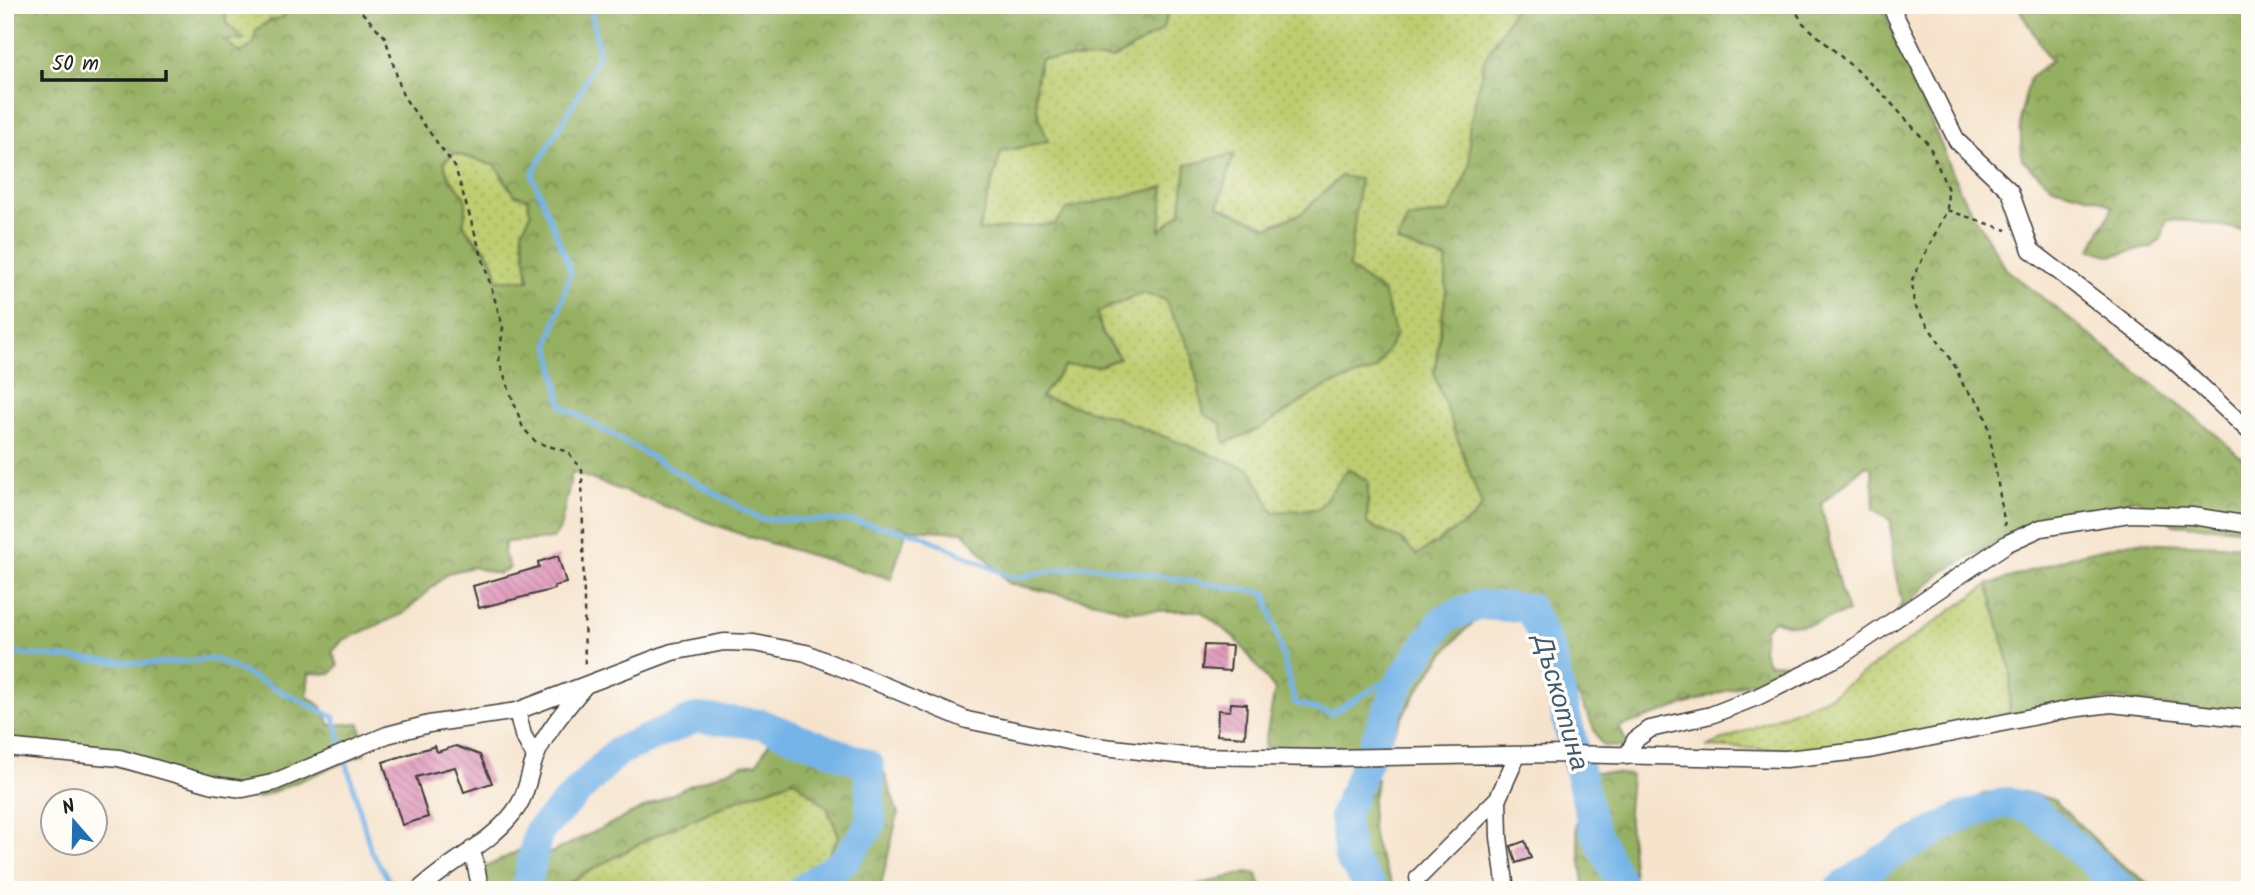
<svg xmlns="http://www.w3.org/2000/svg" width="2255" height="895" font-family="Kalam,sans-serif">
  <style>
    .grass { fill: url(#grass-dots); stroke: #6c7446; stroke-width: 2 }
    .forest { fill: url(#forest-crowns); stroke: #59663f; stroke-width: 2; fill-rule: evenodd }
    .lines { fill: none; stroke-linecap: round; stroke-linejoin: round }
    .stream { stroke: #75b4e8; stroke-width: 5 }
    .river { stroke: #75b4e8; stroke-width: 30 }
    .building { fill: url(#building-back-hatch) }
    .minor-casing { stroke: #3d3a36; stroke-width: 19 }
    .path { stroke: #3d3a36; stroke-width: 2.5; stroke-dasharray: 5 5; stroke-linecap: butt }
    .minor { stroke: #fff; stroke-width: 16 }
    .labels { text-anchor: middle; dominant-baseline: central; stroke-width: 7; stroke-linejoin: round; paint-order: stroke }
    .water-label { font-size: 26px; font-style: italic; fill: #40596e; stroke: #fdfcf7 }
  </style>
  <defs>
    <pattern id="grass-dots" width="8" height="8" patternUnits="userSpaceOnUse" patternTransform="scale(1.75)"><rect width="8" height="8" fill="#bdcd70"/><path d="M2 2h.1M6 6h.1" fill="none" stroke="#a2af60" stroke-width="1.8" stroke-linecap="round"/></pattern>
    <pattern id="forest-crowns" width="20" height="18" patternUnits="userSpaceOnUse" patternTransform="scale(1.75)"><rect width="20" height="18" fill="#96b062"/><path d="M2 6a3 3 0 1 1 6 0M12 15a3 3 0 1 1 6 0" fill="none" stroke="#7a8e50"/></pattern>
    <pattern id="building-back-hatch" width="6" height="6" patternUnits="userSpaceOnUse" patternTransform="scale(1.75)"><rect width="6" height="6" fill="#dd8fb5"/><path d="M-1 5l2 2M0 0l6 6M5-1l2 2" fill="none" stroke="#b27492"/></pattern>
  </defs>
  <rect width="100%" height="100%" fill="#fdfcf7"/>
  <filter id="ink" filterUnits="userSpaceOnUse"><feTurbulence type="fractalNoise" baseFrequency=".0143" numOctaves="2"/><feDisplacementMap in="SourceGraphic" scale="14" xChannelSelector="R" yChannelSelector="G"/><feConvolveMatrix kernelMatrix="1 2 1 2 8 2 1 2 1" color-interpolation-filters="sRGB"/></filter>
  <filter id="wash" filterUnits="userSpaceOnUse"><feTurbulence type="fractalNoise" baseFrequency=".00686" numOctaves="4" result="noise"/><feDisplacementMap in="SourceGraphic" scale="28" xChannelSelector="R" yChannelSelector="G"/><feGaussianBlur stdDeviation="1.57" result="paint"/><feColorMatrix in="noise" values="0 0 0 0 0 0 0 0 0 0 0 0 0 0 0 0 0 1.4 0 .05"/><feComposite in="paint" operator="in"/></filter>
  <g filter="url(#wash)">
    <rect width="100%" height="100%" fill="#f6e3cc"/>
    <!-- grass -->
    <path class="grass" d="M223,5H285L284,17L269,21L253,45L240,53L224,40L243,39L227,24Z
      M1171,5H1516L1484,61L1469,130L1470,165L1450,212L1407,219L1397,242L1446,260V291L1434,374L1482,506L1473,518L1417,555L1402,540L1367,524L1368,481L1348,469L1318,509L1273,512L1251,470L1111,416L1040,397L1065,366H1100L1119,358L1103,335L1096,313L1142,293L1164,299L1191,350L1204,413L1257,430L1327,386L1376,370L1383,292L1349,268L1341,176L1302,213L1268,227L1218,206L1233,154L1186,165L1181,212L1159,232L1164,188L1055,224L978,231L1001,152L1048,141C1035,109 1031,93 1041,59H1114L1162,30Z
      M454,153L496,166L509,188L527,198L531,214L522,231L529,280H497L486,249L468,232L463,222C474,187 448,190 444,162Z
      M1988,585L2011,670L2009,714L1817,751L1706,747L1830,696Z
      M794,779L827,807L839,836L808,890H555L652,837L732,802Z"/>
    <!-- forest -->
    <path class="forest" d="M5,5H223L227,24L244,39L225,41L240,53L253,45L256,30L269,21L284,17L285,5H1171L1162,30L1114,59H1041C1031,93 1035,109 1048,141L1001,152L978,231L1055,224L1067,209L1164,187L1160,231L1181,212L1186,165L1234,154L1218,206L1268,227L1302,213L1341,176L1360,179L1349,268L1383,292L1396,335L1376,370L1327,386L1257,430L1225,443L1221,424L1204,414L1191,350L1164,299L1141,293L1097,313L1103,335L1120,358L1100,366H1065L1041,397L1111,416L1251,470L1273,512L1318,509L1348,469L1368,481L1367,524L1402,540L1417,555L1473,518L1482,506L1434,374L1446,291V260L1397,242L1407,219L1450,212L1470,165L1469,130L1484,61L1516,5H1882L1963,197L2006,269L2219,437L2250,466V530L2174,524L2135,498L1997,543L1942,572L1894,616L1902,603L1892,557L1891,521L1874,509L1872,468L1866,465L1821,504L1840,589L1848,612C1819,620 1806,633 1774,620L1765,629L1763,650L1768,663L1805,664L1619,727L1629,747L1603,746C1594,733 1590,717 1582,703C1574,687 1560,673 1555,657C1550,643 1550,623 1538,612C1484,566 1401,712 1386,750L1264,747L1275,690L1235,638L1200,611H1124L1109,605L1008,583L964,532L907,529L891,579L746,536L572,472L560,529L553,539L505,542L504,554L510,568L498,574L473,567L448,573L403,614L343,640L332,652L338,665L331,674L309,673L307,696L322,707L330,725L360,723L365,754L258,798L210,794L107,762L5,742ZM454,153L496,166L515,195L527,198L531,214L522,231L529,280H497C494,245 475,249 463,223C475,185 448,190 444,162Z
      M2021,5H2250V231L2191,221L2167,220L2161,239L2152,247L2110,256L2091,249L2113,207L2099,199L2053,187L2022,160L2020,117L2030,77L2051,61L2021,13Z
      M2132,542L2250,546V719L2117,699L2009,714L2011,670L1988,585L2080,554Z
      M795,728L880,761L898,813L880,890H808L839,836L827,807L794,780L732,802L652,837L555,890H495L476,872L520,850L536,860L689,786L742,765L757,763L775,733Z
      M1589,771L1631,775L1628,811L1635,890H1585L1576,825Z
      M1377,779C1365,826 1373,848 1396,890H1359C1350,854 1329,815 1346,780Z
      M2021,791L2054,800L2116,860L2157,890H1848L1921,831L1985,793Z
      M1248,872L1257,874L1262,890H1178Z"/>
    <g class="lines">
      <!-- stream -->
      <path class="stream" d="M590,5L599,53L575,101L532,174L571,271L549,343L562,406L760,519L852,521L921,535L1013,578L1086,565L1266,593L1295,703L1331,714L1383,683H1399
        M5,643L18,654L150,664L215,659L334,717L371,851L395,890"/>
      <!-- river -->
      <path class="river" d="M526,890L538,832L617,752L696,718L761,724L869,765L871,824L845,860L801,890
        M1374,890L1349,858L1344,816L1399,683L1444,619L1478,605L1529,608L1550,650L1593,827L1624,890
        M1838,890L1882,860L1959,818L2007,802L2034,810L2124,890"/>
    </g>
    <g id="blocks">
      <!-- building -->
      <path class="building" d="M558,556L566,583L554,586L555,589L479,608L473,586L539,567L538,562Z
        M1204,645L1232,646L1230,671L1202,669Z
        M1231,703L1247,704L1245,737L1217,735L1218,710L1230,711Z
        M435,746L437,752L456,746L480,755L492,783L464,792L455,767L416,777L428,817L402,825L383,762Z
        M1525,841L1531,858L1516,863L1511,846Z"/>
    </g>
  </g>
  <g filter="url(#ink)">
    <use href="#blocks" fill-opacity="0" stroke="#3d3a36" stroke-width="2"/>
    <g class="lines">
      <defs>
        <path id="minor" d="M1890,5L1957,141L2010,191L2031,250L2173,360L2250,432
          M517,711L523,735L535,757
          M5,747L119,758L214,785L243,789L272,783L387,735L429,724L517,711L672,652L724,642L754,643L806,653L967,720L1086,745L1185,756L1324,758L1566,754L1786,759L1869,750L2071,709L2111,704L2250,719
          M1627,756L1635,740L1650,729L1711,715L1757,697L1841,656L2008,543L2041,528L2129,514L2192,516L2250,525
          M472,849L481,890
          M1418,878L1498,798
          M419,890C448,862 489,845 514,812C527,796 528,776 535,758C546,731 566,709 584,687
          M1506,890L1499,837L1498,798L1517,756"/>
      </defs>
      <!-- minor casing -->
      <use href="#minor" class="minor-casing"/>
      <!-- path -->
      <path class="path" d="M355,5L385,37L403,96L455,167L503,327L499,361L523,428L536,442L568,452L582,470L585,668
        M1792,5L1803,23L1882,93L1929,145L1948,190L1947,210L1912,280L1914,305L1956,368L1965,389L1981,404L1988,425L2005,526
        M1947,210L2007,230"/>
      <!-- minor -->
      <use href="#minor" class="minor"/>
    </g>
  </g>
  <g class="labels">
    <!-- water labels -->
    <g class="water-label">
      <text transform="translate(1560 703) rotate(74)">Дъскотина</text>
    </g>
  </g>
  <!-- margin -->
  <rect width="2255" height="895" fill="none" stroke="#fdfcf7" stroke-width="28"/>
  <!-- north arrow -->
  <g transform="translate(74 822) rotate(340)"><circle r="33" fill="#fdfcf7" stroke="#a3a29f" stroke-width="2"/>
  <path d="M0-5L12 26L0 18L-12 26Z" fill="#1f6fb2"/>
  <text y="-10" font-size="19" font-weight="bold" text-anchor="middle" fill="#1c1c1c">N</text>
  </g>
  <!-- scale -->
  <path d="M42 70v10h124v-10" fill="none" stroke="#1c1c1c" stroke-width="3.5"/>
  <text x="52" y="70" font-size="21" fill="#1c1c1c" stroke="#fdfcf7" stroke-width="5" paint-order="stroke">50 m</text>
</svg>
